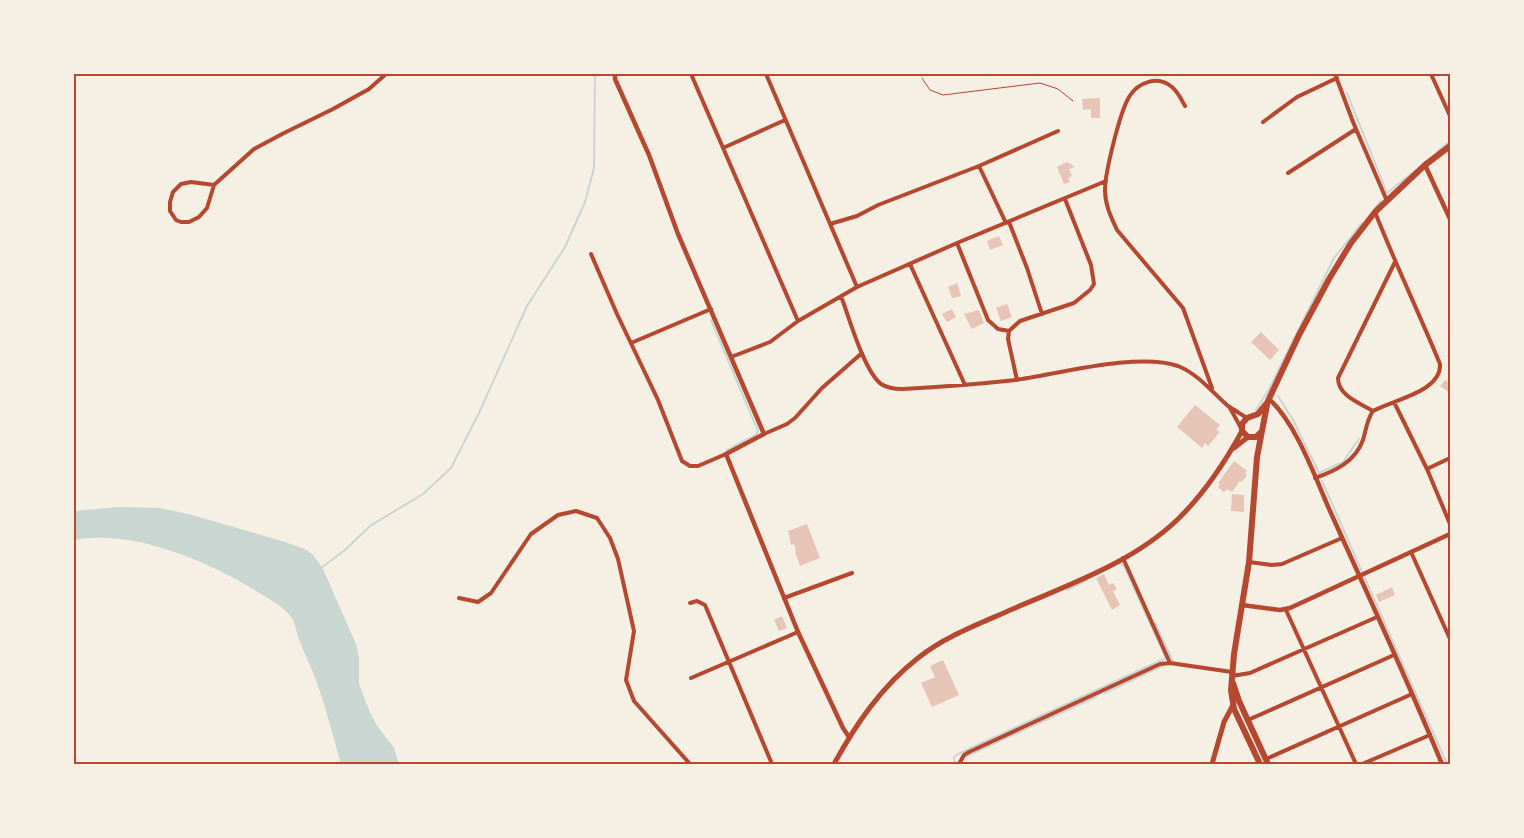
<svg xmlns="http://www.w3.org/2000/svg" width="1524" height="838" font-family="'PT Sans Narrow',sans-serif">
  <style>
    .water { fill: #c9d6d2 }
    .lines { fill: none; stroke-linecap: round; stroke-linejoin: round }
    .stream { stroke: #c9d6d2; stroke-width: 2 }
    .building { fill: #e6c5b7 }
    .path { stroke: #b5482f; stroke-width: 1 }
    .minor { stroke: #b5482f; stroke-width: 4 }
    .tertiary { stroke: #b5482f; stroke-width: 4.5 }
    .secondary { stroke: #b5482f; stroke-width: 5 }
    .trunk { stroke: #b5482f; stroke-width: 6 }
    .neatline { fill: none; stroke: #b5482f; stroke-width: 2 }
  </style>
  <rect width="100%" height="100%" fill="#f6efe4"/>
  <!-- water -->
  <path class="water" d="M119,507L160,508L192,515L285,542L307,550L313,555L323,569L356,644L359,657V684L369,710L376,724L394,748L399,764H341C333,736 326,708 316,680C311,667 305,655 300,642C297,635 296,626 293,620C286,607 272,601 261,594C210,562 135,529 74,540V511Z"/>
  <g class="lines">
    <!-- stream -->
    <path class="stream" d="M1347,93L1387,193L1416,170
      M1437,152L1450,141
      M1375,208L1381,201
      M711,320L758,431L756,435L727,450
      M1278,396L1293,420L1319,473
      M1256,410L1269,389L1334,258L1362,223
      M1319,473L1343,462L1359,439
      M1322,481L1447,764
      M321,568L345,550L370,526L423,494L451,468L479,413L527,306L565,247L585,202L594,168L595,74
      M1067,590L1087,580
      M1155,623L1173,661
      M1105,693L1164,665
      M965,757L1096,697
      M955,764L954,757L960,753L1166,658L1124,566L1120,563L1118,564"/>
  </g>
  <!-- building -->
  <path class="building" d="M1100,98V118H1091V109L1083,110L1082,99Z
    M1067,162L1075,167L1069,169L1072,176L1068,178L1070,182L1064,184L1057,167Z
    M999,236L1003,245L990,250L987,241Z
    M957,283L961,296L952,298L948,287Z
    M1007,304L1012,317L1001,321L996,308Z
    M952,309L956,317L947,322L942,314Z
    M979,310L984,323L972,329L964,314Z
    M1261,332L1279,350L1270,360L1251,342Z
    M1445,380L1450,384L1449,392L1440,386Z
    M1195,405L1220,425L1216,430L1220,432L1208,446L1205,443L1202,448L1177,427Z
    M1234,461L1247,471L1245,474L1247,475L1242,482L1240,481L1232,492L1227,489L1224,492L1218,487L1220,484L1218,483Z
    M1232,494L1244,495V512L1231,511Z
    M807,524L820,558L800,566L795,552H796L794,544L791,545L788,531Z
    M1104,574L1109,585L1113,583L1117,589L1113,591L1120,605L1112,610L1096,578Z
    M1392,587L1395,595L1379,602L1376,595Z
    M782,616L787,628L779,631L774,620Z
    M943,660L959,695L932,707L921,683L935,677L930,666Z"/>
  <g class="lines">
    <!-- path -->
    <path class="path" d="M922,78L930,90L943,95L1040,83L1058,89L1073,101"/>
    <!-- minor -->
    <path class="minor" d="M691,74L798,321
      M766,74L857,287
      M1335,74L1353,122L1387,201
      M1431,74L1450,116
      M1185,106C1181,99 1178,92 1172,87C1158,75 1138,82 1129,97C1120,112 1105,172 1105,190C1105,205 1111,217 1117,230L1183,308L1212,388
      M1263,122L1297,97L1337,78
      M723,148L785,120
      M979,166L1006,223
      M1288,173L1356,129
      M214,185L191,182L181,184L173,192L170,202V211L176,220L181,222H189L199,217L207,208L214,185L254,149L284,133L333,109L369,89L386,74
      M1009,222L1027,268L1042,314
      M830,224L857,216L878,205L979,166L1058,131
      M957,243L988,320L998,329L1009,331
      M591,254L617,314L658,400L682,461L690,466H698L726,454
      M910,264L965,385
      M841,296C849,317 864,371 881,384C887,388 895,389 903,389C941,387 979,384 1016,380C1058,374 1139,352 1178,366C1198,374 1212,392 1228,406C1234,410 1241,414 1247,418
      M631,343L711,309
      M731,357L770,342L798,321L857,287L957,243L1106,181
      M1017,380L1008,339L1009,331L1020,321L1074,303L1090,290L1094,284L1091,265L1065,199
      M1394,402L1427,469L1450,524
      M1230,408L1241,428
      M1373,411C1360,403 1338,396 1338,378L1395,262
      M764,434L787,424L795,418L822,388L862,353
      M1427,469L1450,458
      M1315,478C1335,471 1355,462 1363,440C1366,430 1367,419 1373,411C1392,400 1442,392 1440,364C1419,313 1395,263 1375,212
      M1411,552L1450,639
      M1123,558L1170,663
      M1249,562L1272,565L1282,564L1342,538
      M459,598L478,602L491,593L531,534L558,515L576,511L597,518L610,538L618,559L634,631L626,680L634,701L690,764
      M784,598L852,573
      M690,603L697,601L705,605L772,764
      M1286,610L1356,764
      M1232,676L1250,673L1377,617
      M691,678L798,632
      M1248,720L1394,655
      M1266,759L1412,694
      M959,764L964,755L969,752L1160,664L1170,663L1232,672
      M1362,764L1430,735"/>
    <!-- tertiary -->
    <path class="tertiary" d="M615,74V79L649,155L678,234L764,434L726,454L798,632L843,728L849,737
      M1425,165L1450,219
      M1269,399C1296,423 1315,477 1330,511C1368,595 1407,679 1442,764
      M1242,605L1280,610L1290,608L1450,534"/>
    <!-- secondary -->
    <path class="secondary" d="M1234,448L1248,437
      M834,764C856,724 881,687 918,658C947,635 982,623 1015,608C1071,584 1133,562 1177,520C1204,494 1224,464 1242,431
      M1212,764L1224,722L1233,705"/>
    <!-- trunk -->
    <path class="trunk" d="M1261,432L1256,437H1248L1242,431V424L1247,418L1258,414L1267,403L1299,335L1329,279L1351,243L1375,212L1425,165L1450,146
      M1233,683L1239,701L1268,764
      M1260,764L1234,709L1231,690L1234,654L1249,562L1257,457L1267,405"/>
  </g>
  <!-- border -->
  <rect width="1524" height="838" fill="none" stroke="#f6efe4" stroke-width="150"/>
  <rect x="75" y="75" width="1374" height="688" class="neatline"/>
</svg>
